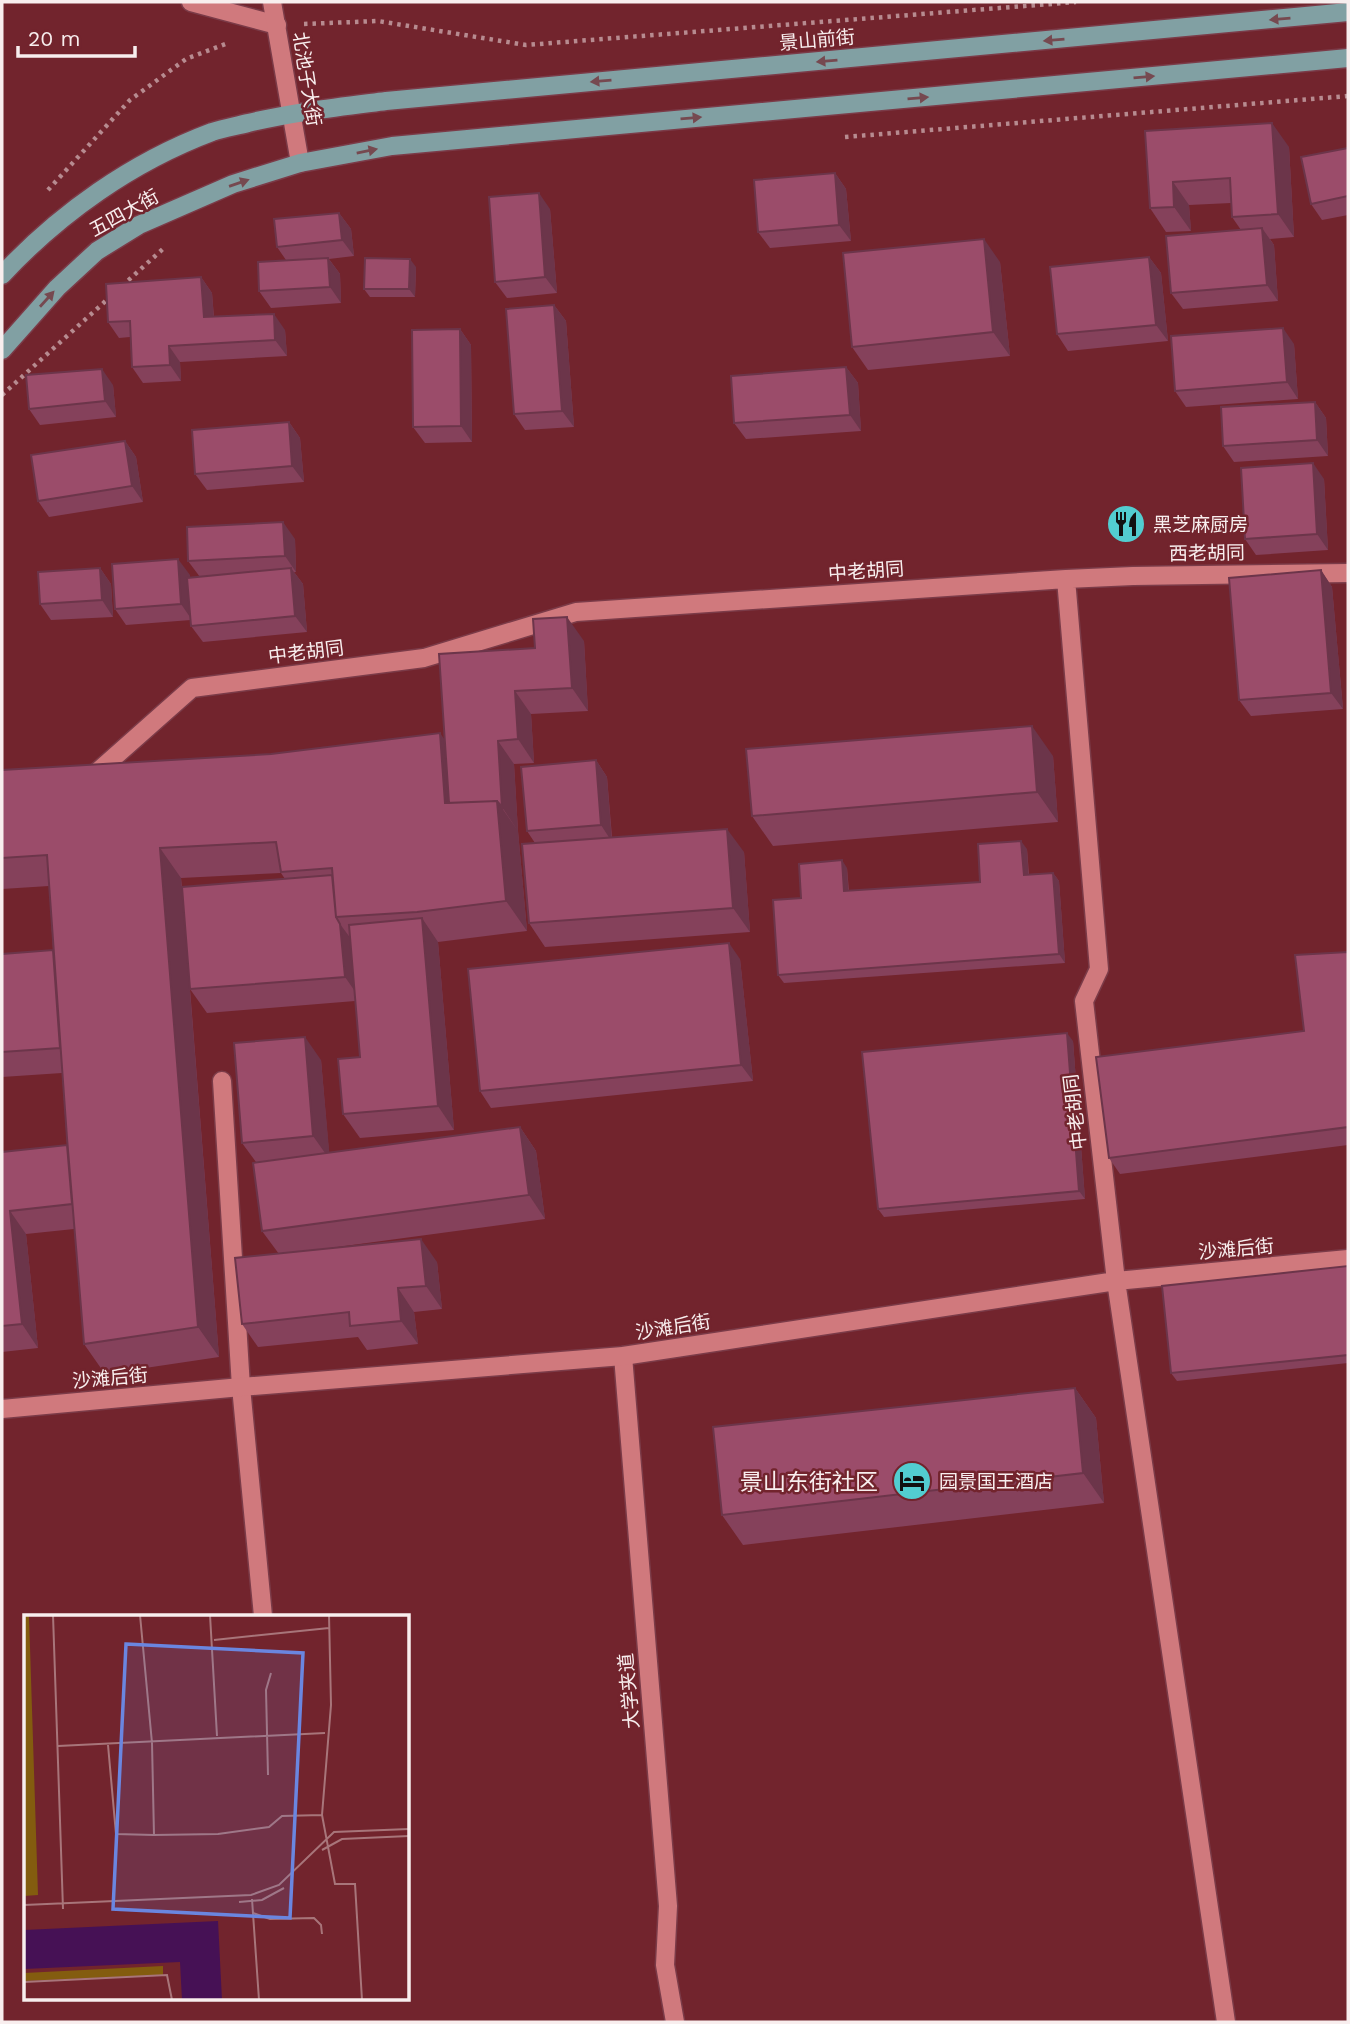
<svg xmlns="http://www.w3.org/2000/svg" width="1350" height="2024" font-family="'Work Sans','Noto Sans SC',sans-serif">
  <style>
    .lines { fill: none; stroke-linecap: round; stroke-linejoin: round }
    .service-casing { stroke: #7b3b48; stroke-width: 21 }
    .minor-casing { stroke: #7b3b48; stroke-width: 21 }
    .tertiary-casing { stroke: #7b3b48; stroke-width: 21 }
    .primary-casing { stroke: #7b3b48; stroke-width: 21 }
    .path { stroke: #b78b90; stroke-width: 4.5; stroke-dasharray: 3.5 5; stroke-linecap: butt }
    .service { stroke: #d0797d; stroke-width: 18 }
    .minor { stroke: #d0797d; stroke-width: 18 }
    .tertiary { stroke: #d0797d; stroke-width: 18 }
    .primary { stroke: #81a0a3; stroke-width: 18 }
    .wall { fill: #85415b; fill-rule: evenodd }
    .shaded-wall { fill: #6c354a }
    .building { fill: #9b4c6a; stroke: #6c354a; stroke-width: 2 }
    .oneway { fill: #764950 }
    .labels { text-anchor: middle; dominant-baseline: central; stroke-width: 5; stroke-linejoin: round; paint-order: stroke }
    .street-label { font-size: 19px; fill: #f8eeee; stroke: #72242d }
    .poi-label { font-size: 19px; fill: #f8eeee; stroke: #72242d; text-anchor: start }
    .quarter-label { font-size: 23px; fill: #f8eeee; stroke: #72242d }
    .inset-road { fill: none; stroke: #a8757a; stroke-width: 2 }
    .view { fill: #6a86e0; fill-opacity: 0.15; stroke: #6a86e0; stroke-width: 3.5 }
    .inset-edge { fill: none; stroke: #f8eeee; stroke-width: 3.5 }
  </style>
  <rect width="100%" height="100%" fill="#72242d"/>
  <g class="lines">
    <defs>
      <path id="service" d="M222,1081L241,1387L263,1616
        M623,1356L668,1906L665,1965L675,2022"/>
      <path id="minor" d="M191,2L277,25
        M1066,579L1133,576L1348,573
        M89,775L95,774L192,688L424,658L576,612L1066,579L1099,969L1084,1001L1116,1281L1226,2022
        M2,1409L241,1387L623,1356L1116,1281L1348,1259"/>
      <path id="tertiary" d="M272,2L300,163"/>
      <path id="primary" d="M2,275C60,213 132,162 212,132C224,128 237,126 248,123C294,112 339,107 386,101L1348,12
        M2,350L57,288L97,251L139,225L233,184L300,163L392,146L1348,58"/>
    </defs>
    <!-- service casing -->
    <use href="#service" class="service-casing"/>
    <!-- minor casing -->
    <use href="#minor" class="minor-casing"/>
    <!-- tertiary casing -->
    <use href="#tertiary" class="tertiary-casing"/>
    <!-- primary casing -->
    <use href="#primary" class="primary-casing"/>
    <!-- path -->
    <path class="path" d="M304,24L378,21L526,45L1076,2
      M845,137L1348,96
      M48,190L130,100L186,59L228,43
      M122,286L164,248
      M2,395L110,297"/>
    <!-- service -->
    <use href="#service" class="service"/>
    <!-- minor -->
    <use href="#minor" class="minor"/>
    <!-- tertiary -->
    <use href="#tertiary" class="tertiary"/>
    <!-- primary -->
    <use href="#primary" class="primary"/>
  </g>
  <!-- wall -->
  <path class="wall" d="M1145,131L1289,147L1294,237L1270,239L1274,245L1278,301L1183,309L1171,293L1241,230L1232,217L1231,203L1189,205L1191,231L1166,232L1150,208Z
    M1348,148V215L1322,220L1311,204Z
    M835,173L846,189L851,241L770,248L758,232Z
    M550,209L557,293L507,298L495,282Z
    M339,213L351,229L354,256L329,259L340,274L341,303L271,308L259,291L286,260L277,247Z
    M1149,257L1161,273L1168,341L1068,351L1057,334Z
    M1000,262L1010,356L868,370L852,347Z
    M416,267L415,297H370L364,289Z
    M201,277L212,293L214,317L285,330L287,356L180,362L181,381L143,383L132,367L130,337L119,338L108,322Z
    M554,305L566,321L574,427L525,430L514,414Z
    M460,329L471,345L472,442L425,443L413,427Z
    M1294,344L1298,399L1186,407L1175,391Z
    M846,367L858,383L861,431L746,439L734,423Z
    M113,385L116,417L40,425L29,409Z
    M1315,402L1326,418L1328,456L1234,462L1223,446Z
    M289,422L300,438L304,482L207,490L195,474Z
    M125,441L136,457L143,502L49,517L38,501Z
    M1324,479L1328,550L1256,555L1245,539Z
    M295,539L296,572H294L303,584L307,632L203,642L191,626V620L126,625L115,609L190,575V577H200L188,561Z
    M100,568L111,584L113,617L51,620L40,604Z
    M1321,570L1332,587L1343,709L1251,716L1239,700Z
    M584,641L588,711L531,714L534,763L514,764L518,831L527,931L438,942L454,1130L360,1138L343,1114L360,1057L355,1001L207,1013L190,989L219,1357L105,1374L84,1344L74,1229L26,1234L38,1348L2,1352V1152L67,1145L62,1073L2,1077V954L53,950L49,886L2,889V770L271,754L445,740L535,648ZM281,873L285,879L182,887L181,878Z
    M1053,756L1058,822L773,846L752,816Z
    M596,760L607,777L612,837L744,852L750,932L545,947L529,923L535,843L527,831Z
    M1027,849L1029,874L1053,873L1059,881L1065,963L784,983L778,975L801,898L847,868L849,891L980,882Z
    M1348,952V1145L1120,1174L1109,1158L1304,1031Z
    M740,959L753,1081L491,1108L480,1091Z
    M1073,1041L1085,1199L884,1217L878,1209Z
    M321,1060L329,1153L520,1127L536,1151L545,1219L300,1252L437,1262L442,1309L414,1312L418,1344L367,1350L358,1337L258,1347L242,1324L279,1254L262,1231L256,1162L242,1143Z
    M1348,1266V1363L1177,1381L1171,1373Z
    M1075,1388L1096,1418L1104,1503L743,1545L722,1515Z"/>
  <!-- shaded-wall -->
  <path class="shaded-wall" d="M1272,123L1289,147L1294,237L1278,214Z
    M835,173L846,189L851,241L839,225Z
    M1173,182L1189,205L1191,231L1174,207Z
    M539,193L550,209L557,293L545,277Z
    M339,213L351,229L354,256L342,240Z
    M1262,228L1274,245L1278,301L1267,285Z
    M984,239L1000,262L1010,356L993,332Z
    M1149,257L1161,273L1168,341L1156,325Z
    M328,258L340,274L341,303L330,287Z
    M410,259L416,267L415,297L409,289Z
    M201,277L212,293L215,333L204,317Z
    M554,305L566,321L574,427L562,411Z
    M274,314L285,330L287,356L275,340Z
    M1283,328L1294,344L1298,399L1287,382Z
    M460,329L471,345L472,442L461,426Z
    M169,346L180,362L181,381L170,365Z
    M846,367L858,383L861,431L850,415Z
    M102,369L113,385L116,417L105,401Z
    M1315,402L1326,418L1328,456L1317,440Z
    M289,422L300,438L304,482L292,466Z
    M125,441L136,457L143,502L132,486Z
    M1313,463L1324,479L1328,550L1317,534Z
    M283,522L295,539L296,572L285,556Z
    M178,559L190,575L192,620L181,604Z
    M100,568L111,584L113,617L102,600Z
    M291,568L303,584L307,632L295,616Z
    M1321,570L1332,587L1343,709L1331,693Z
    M567,617L584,641L588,711L572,688Z
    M515,691L531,714L534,763L518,739Z
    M1032,726L1053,756L1058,822L1037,792Z
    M440,733L461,763L464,809L445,803Z
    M498,741L514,764L518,831L502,807Z
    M596,760L607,777L612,842L601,825Z
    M497,801L518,831L527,931L506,901Z
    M727,829L744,852L750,932L733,908Z
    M1021,841L1027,849L1029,883L1024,875Z
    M160,848L181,878L219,1357L198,1327Z
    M842,860L847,868L849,900L844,891Z
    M1053,873L1059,881L1065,963L1059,954Z
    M422,918L438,942L454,1130L438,1106Z
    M340,924L357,947L361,1000L345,977Z
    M729,943L740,959L753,1081L741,1065Z
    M1067,1033L1073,1041L1085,1199L1079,1191Z
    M305,1037L321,1060L330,1160L313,1136Z
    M520,1127L536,1151L545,1219L529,1195Z
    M10,1211L26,1234L38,1348L22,1324Z
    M421,1239L437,1262L442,1309L426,1286Z
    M398,1288L414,1312L418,1344L401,1321Z
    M1075,1388L1096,1418L1104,1503L1083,1473Z"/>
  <!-- building -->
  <path class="building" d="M1272,123L1278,214L1232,217L1230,178L1173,182L1174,207L1150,208L1145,131Z
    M1348,148V196L1311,204L1301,157Z
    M835,173L839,225L758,232L754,180Z
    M539,193L545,277L495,282L489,197Z
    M339,213L342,240L277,247L274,219Z
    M1262,228L1267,285L1171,293L1166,236Z
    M984,239L993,332L852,347L843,253Z
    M1149,257L1156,325L1057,334L1050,267Z
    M328,258L330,287L259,291L258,262Z
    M365,258L410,259L409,289H364Z
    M201,277L204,317L274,314L275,340L169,346L170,365L132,367L130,321L108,322L106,284Z
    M554,305L562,411L514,414L506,309Z
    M1283,328L1287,382L1175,391L1171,336Z
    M460,329L461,426L413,427L412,330Z
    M846,367L850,415L734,423L731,376Z
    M102,369L105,401L29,409L26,375Z
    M1315,402L1317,440L1223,446L1221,407Z
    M289,422L292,466L195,474L192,430Z
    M125,441L132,486L38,501L31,455Z
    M1313,463L1317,534L1245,539L1241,468Z
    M283,522L285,556L188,561L187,527Z
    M178,559L181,604L115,609L112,564Z
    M100,568L102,600L40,604L38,572Z
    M291,568L295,616L191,626L187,578Z
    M1321,570L1331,693L1239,700L1229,578Z
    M567,617L572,688L515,691L518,739L498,741L502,807L497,801L449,803L439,654L535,648L533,619Z
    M1032,726L1037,792L752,816L746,749Z
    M440,733L445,803L497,801L506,901L417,912L336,917L332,868L281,872L276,842L160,848L198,1327L84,1344L67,1138L47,855L2,858V770L271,754Z
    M596,760L601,825L527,831L521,767Z
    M727,829L733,908L529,923L522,844Z
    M1021,841L1024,875L1053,873L1059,954L778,975L773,900L801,898L799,864L842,860L844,891L980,882L978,844Z
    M332,875L336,917L340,924L345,977L190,989L182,887Z
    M422,918L438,1106L343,1114L338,1059L360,1057L349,925Z
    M729,943L741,1065L480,1091L468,969Z
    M53,950L60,1048L2,1052V954Z
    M1348,952V1127L1109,1158L1096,1057L1304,1031L1295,955Z
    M1067,1033L1079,1191L878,1209L862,1052Z
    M305,1037L313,1136L242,1143L234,1043Z
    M520,1127L529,1195L262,1231L253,1163Z
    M67,1145L72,1204L10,1211L22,1324L2,1326V1152Z
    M421,1239L426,1286L398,1288L401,1321L350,1326L349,1312L242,1324L235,1258Z
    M1348,1266V1355L1171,1373L1162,1286Z
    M1075,1388L1083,1473L722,1515L713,1427Z"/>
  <!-- one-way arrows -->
  <defs><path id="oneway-solid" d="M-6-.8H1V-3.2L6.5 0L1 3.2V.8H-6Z" transform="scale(1.75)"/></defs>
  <g class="oneway">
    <use href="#oneway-solid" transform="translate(1280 19) rotate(175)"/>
    <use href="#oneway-solid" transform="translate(1054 40) rotate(175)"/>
    <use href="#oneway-solid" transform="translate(827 61) rotate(175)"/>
    <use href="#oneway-solid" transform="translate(1144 77) rotate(-5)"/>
    <use href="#oneway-solid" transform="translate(601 81) rotate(175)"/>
    <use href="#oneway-solid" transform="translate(918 98) rotate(-5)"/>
    <use href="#oneway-solid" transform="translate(691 118) rotate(-5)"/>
    <use href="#oneway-solid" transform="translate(367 151) rotate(-11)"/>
    <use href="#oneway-solid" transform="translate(239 183) rotate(-19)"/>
    <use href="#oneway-solid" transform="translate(47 299) rotate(-48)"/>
  </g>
  <!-- icons -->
  <defs>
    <symbol id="restaurant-disc" viewBox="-11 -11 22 22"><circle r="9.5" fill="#52cdd0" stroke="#72242d"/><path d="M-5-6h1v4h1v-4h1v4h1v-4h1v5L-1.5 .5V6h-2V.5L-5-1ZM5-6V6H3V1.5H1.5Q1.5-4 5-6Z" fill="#111"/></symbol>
    <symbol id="hotel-disc" viewBox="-11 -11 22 22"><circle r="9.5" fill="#52cdd0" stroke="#72242d"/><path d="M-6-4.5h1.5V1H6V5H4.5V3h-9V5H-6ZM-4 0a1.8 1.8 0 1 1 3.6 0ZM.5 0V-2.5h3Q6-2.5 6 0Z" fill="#111"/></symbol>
  </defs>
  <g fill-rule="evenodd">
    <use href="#restaurant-disc" x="1104" y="502" width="44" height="44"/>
    <use href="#hotel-disc" x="890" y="1459" width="44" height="44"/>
  </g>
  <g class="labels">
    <!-- street labels -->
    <g class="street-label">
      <text transform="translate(817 40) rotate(-5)">景山前街</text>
      <text transform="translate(307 79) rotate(81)">北池子大街</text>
      <text transform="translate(124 213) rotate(-29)">五四大街</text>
      <text transform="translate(1207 553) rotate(-1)">西老胡同</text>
      <text transform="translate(866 571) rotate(-4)">中老胡同</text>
      <text transform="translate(306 652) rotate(-7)">中老胡同</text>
      <text transform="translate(1075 1112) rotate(-97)">中老胡同</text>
      <text transform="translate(1236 1249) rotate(-5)">沙滩后街</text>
      <text transform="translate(673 1327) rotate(-9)">沙滩后街</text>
      <text transform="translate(110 1378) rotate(-5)">沙滩后街</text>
      <text transform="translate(629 1691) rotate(-95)">大学夹道</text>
    </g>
    <!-- poi labels -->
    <g class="poi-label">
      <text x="1153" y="524">黑芝麻厨房</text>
      <text x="939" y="1481">园景国王酒店</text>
    </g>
    <!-- quarter labels -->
    <g class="quarter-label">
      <text x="809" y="1482">景山东街社区</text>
    </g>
  </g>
  <!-- overview -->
  <g transform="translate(24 1615)">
    <rect width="385" height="385" fill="#72242d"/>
    <path d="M0,1H5L14,280L0,281ZM139,351V360L0,366V358Z" fill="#835c0f"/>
    <path d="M194,306L198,385H158L156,347L0,354V315Z" fill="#461155"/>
    <path class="inset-road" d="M29,0L39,294M116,0L128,128L130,220L194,219L245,212L258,201L298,200M186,0L193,121M305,0L307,90L298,200L311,269H331L338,385M190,25L305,13M84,130L92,219L130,220M34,131L301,118M244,160L242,75L247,58M298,235L318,224L385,221M228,284L235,385M215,287L238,285L260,273M0,290L227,280L255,270L310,217L385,214M229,298L246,304L290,303L297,310L298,319M0,367L143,360L148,385"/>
    <path class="view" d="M102,29L279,38L266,303L89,294Z"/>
    <rect width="385" height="385" class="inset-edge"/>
  </g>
  <!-- border -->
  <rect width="1350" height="2024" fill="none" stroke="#f8eeee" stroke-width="7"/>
  <!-- scale -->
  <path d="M18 46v10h117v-10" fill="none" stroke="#f8eeee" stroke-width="3.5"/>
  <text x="28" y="46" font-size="21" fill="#f8eeee" stroke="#72242d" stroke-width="5" paint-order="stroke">20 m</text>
</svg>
